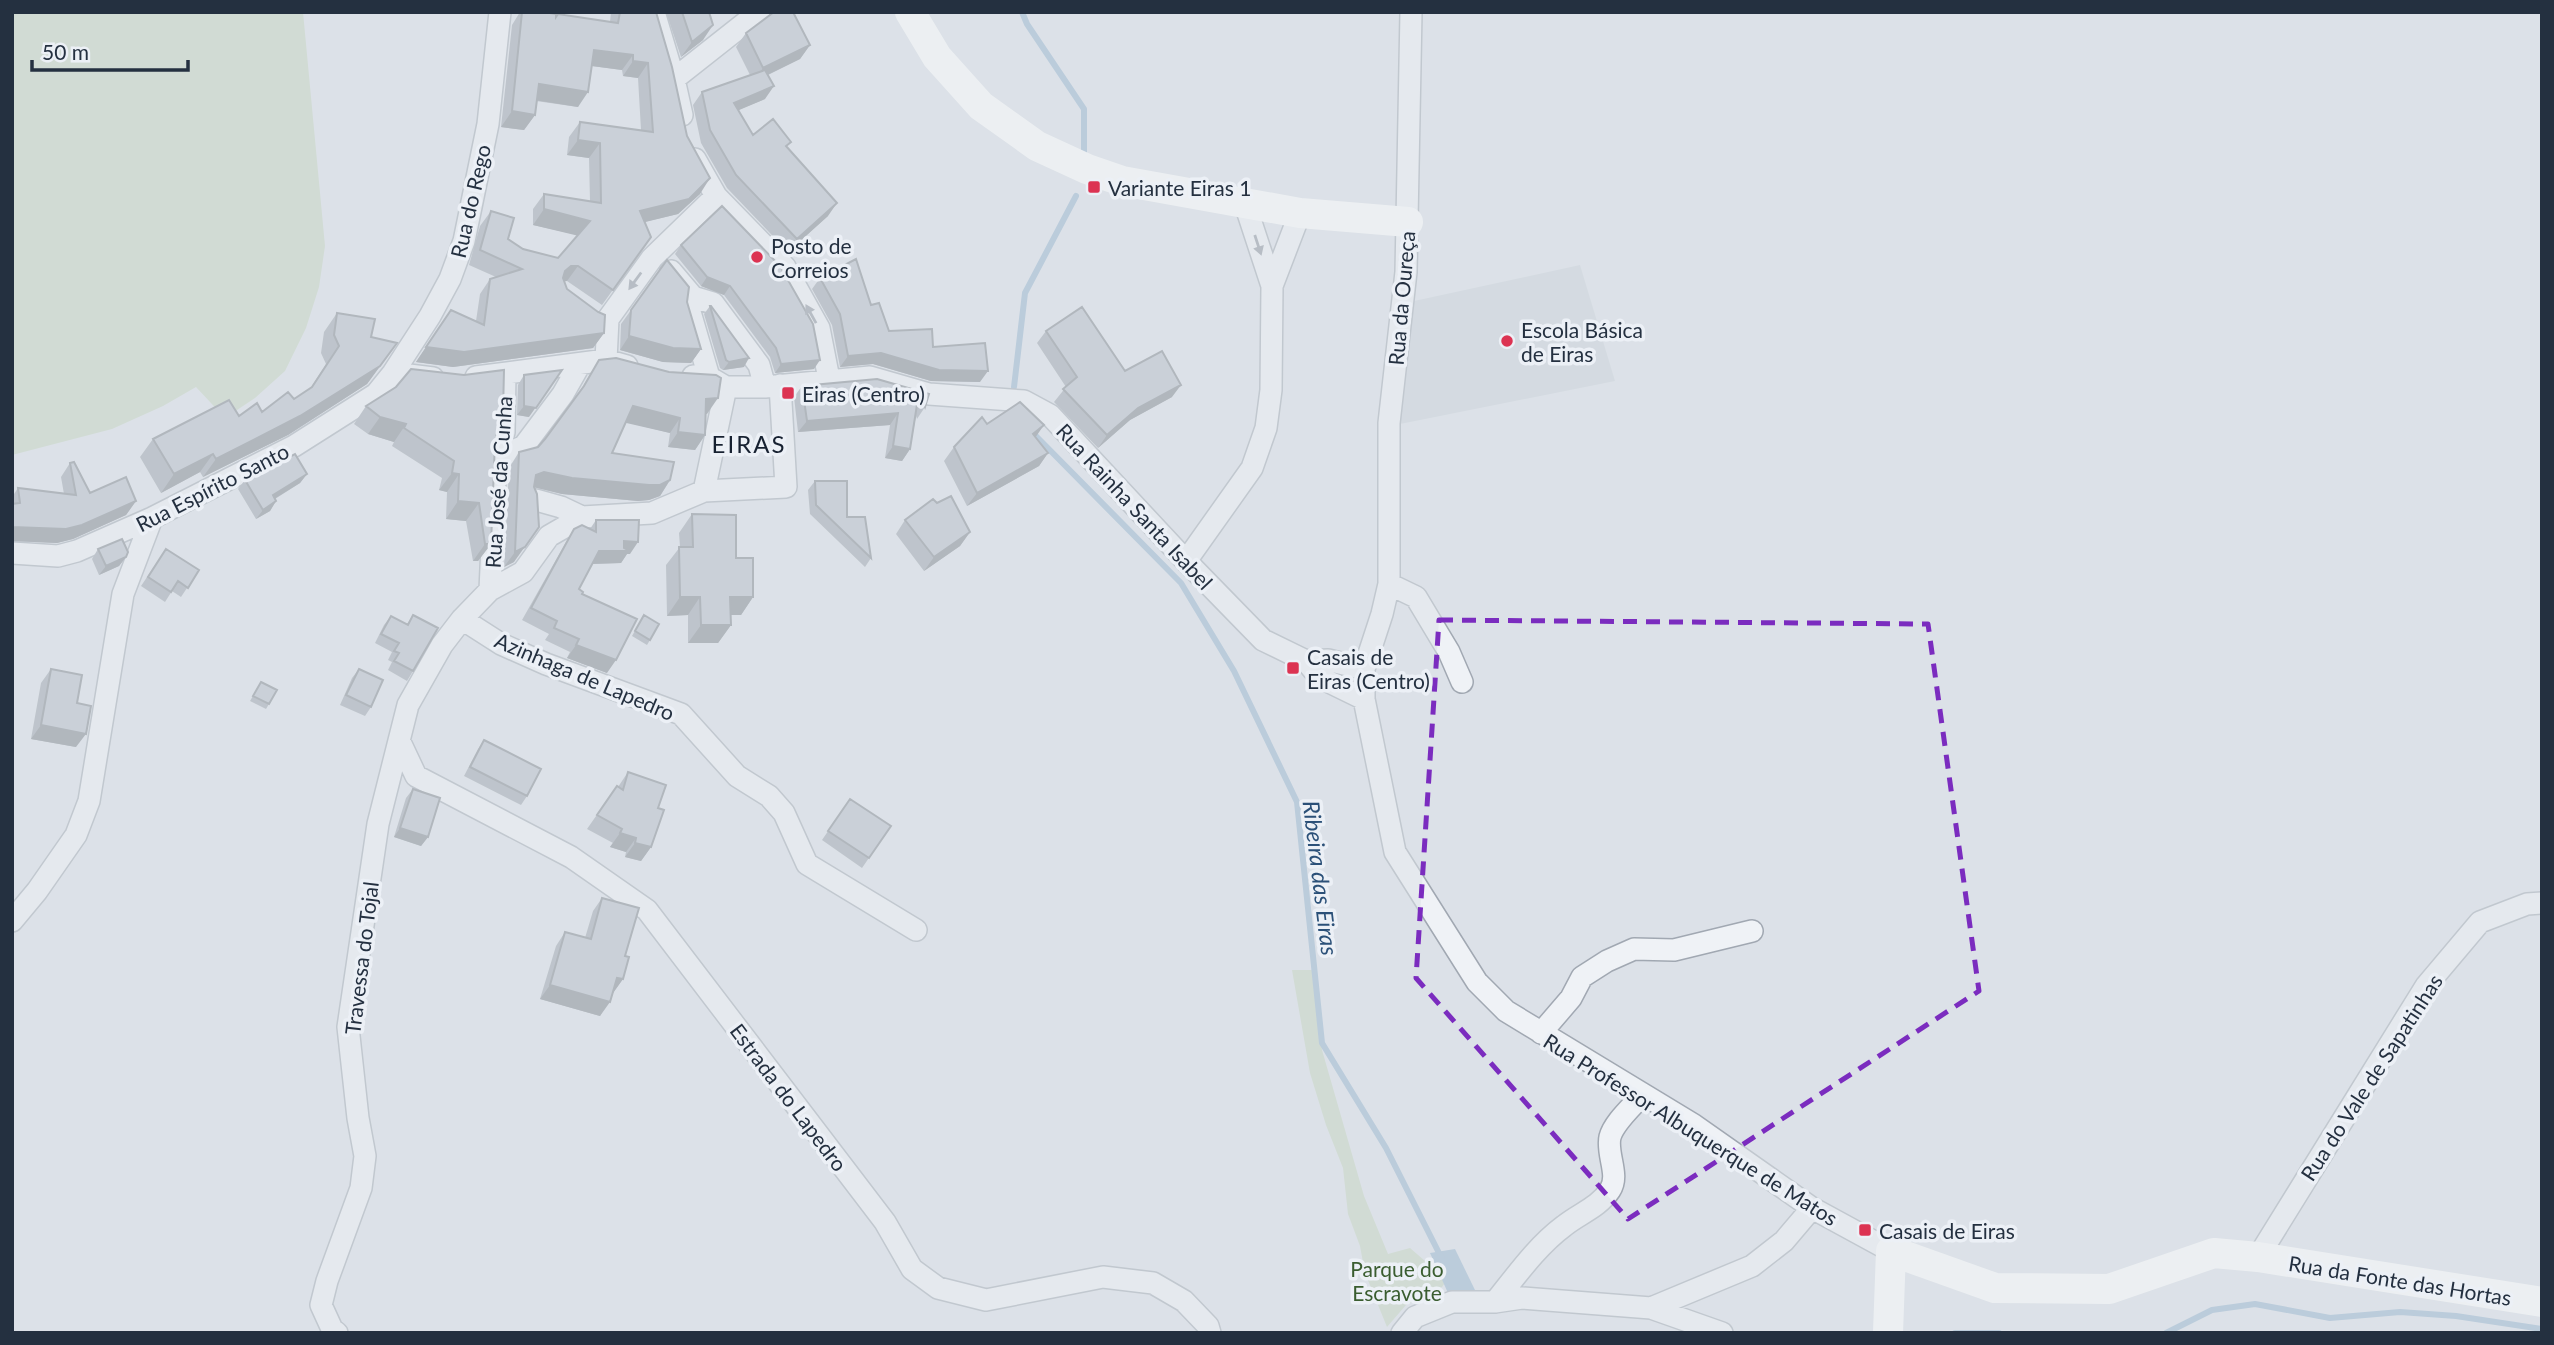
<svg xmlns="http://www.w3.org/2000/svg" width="2554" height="1345" font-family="Lato,sans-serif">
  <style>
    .built { fill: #cad1da }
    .green { fill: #c3d3bd }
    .water { fill: #93b1cd }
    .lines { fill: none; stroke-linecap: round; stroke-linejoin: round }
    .stream { stroke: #93b1cd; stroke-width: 6 }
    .street-casing { stroke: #a1a8b2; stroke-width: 24 }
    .street { stroke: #eff2f6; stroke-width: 21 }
    .secondary { stroke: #fff; stroke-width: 30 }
    .wall { fill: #9aa1aa }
    .shaded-wall { fill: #7d838b }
    .building { fill: #b3bbc6; stroke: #7d838b; stroke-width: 2 }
    .oneway { fill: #8a919b }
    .marked { fill: none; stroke: #7b2cbf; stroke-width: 5; stroke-dasharray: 14 9; stroke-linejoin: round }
    .poi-dot { fill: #dc3352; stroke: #ecf0f6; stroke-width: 2.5 }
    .labels { text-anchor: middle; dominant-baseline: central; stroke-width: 7; stroke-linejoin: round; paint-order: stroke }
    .poi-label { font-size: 21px; fill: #243040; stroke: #ecf0f6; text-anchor: start }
    .street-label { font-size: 21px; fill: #243040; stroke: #ecf0f6 }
    .park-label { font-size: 21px; fill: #3a5d30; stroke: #ecf0f6 }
    .water-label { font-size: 23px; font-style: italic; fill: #2b5078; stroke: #ecf0f6 }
    .quarter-label { font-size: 24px; letter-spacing: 2px; fill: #172131; stroke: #ecf0f6 }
  </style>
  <rect width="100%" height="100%" fill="#dce1e8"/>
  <!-- built -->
  <path class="built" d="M1580,265L1615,381L1400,424L1414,301Z"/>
  <!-- green -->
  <path class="green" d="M12,12H303L325,246L319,287L306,328L285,371L255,398L225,418L196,387L163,406L112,429L12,455Z
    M1292,970H1313L1322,1050L1364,1196L1388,1254L1410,1248L1447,1280L1442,1287L1406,1305L1387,1327L1365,1273L1360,1246L1348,1214L1343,1168L1326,1125L1310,1073Z"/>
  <!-- water -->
  <path class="water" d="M1455,1249L1475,1290L1448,1293L1430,1253Z"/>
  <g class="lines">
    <!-- stream -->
    <path class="stream" d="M1022,12L1027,24L1084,109V152
      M1014,387L1025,293L1076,196
      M1031,431L1181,583L1234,671L1297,802L1322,1043L1386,1148L1442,1259
      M1955,1333H1999
      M2166,1333L2212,1310L2255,1304L2330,1318L2400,1312L2456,1316L2542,1329"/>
    <defs>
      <path id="street" d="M654,12L674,79L682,115
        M1411,12L1406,272L1389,423V584L1382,614L1364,669V699L1395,852L1477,982L1506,1011L1694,1125L1812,1208L1891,1251
        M674,79L759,12
        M695,159L716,196L785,267L819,328L829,379
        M671,271L693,297L690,312L709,377
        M1272,286L1300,213
        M693,297L713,303L759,365L765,387
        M606,360L608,319L652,258L716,196
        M393,373L433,378
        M693,376L709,377L726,387H765L870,377L929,394L1024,401L1050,415L1186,561L1263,640L1306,661L1328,660L1364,669
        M476,377L606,360L627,366
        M726,387L704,491L786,487L780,385
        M496,459L524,446L563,394L580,364
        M536,500L561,507L582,517
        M12,553L58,556L77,551L152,518L294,446L376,394L393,373L430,316L450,279L464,241L488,124L500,12
        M1186,561L1252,468L1266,428L1271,390L1272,286L1245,204
        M1389,584L1416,597L1449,652L1462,682
        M490,590L496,459L504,432L505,374
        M462,619L501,644L546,664L681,714L737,776L769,796L784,813L807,864L916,930
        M1306,661L1319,677L1364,699
        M400,742L416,776L571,857L647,910L885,1222L912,1269L938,1288L986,1300L1103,1277L1153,1283L1184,1301L1208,1326L1210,1333
        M12,921L37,891L76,835L89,801L123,594L152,518
        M1541,1033L1571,998L1582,977L1607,961L1634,949L1674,950L1752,931
        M2258,1257L2426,986L2480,922L2527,904L2542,903
        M1495,1302C1516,1276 1537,1246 1564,1226C1580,1213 1598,1208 1610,1190C1620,1175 1606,1154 1610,1137C1614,1122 1633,1106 1643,1094
        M1651,1308L1752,1266L1784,1241L1812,1208
        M337,1333L332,1329L321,1305L327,1281L361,1188L365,1156L358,1118L348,1027L378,824L408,705L442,645L462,619L490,590L523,572L549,536L582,517L652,513L704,491
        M1402,1333L1415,1317L1452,1302H1495L1522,1298L1651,1308L1722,1333"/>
    </defs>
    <!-- street casing -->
    <use href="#street" class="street-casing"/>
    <!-- street -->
    <use href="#street" class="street"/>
    <!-- secondary -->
    <path class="secondary" d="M910,12L937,57L981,106L1037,146L1087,169L1122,181L1300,213L1408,222
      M1888,1333L1891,1251L1995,1288L2109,1289L2214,1253L2258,1257L2542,1302"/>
  </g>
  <!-- wall -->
  <path class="wall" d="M520,12H543L556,17L610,22L611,12H656L700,194L678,214L644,222L651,237L602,305L567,281H564L567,289L604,333L593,348L453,367L416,362L451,310L476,321L480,294L490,279L496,277L469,265L480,226L491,211L508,239L523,249L558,258L578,235L533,225V209L544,194L590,201L589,158L567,155L569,137L580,122L641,130L638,78L623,76L622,70L592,66L578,107L536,101L535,115L524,130L501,127L512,25Z
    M666,12H709L703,40L681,57Z
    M746,33L810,45L800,59L768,75L765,99L738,110L753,135L787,147L828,216L788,252L727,188L701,143L693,105L702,92L750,75L736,47Z
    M722,206L814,369L775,373L770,357L724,295L701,286L675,254L681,245Z
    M667,260L687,302L701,349L691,363L663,362L620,350L621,324Z
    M820,278L871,305L889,331L933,347L980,382L931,381L873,364L840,367L832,325L812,289Z
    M710,306L744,367L723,370L720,368L704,314Z
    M337,313L371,337L397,343L367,384L288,435L203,477L200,472L161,493L140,457L153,439L239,416L262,412L294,399L310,389L326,364L321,353L324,332Z
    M1046,331L1125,371L1172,397L1130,420L1098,448L1054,402L1066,387L1037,343Z
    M599,360L707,414H706L705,435L695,450L668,447L670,433L626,422L612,453L670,480L660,496L649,500L638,501L562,494L534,487L514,562L504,567L509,468L519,452L538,447L545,439L576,398L589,376Z
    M524,375L529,417L517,415L518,385Z
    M802,386L929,394L925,407L917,419L916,416L910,449L902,461L885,458L890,425L798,432L794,397Z
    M366,406L495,441L491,544L478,561H473L466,521L446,519L447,492L439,490L442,478L392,446L394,442L368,434L354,424Z
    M987,424L1035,438L1048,453L1039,466L967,506L944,461L954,447Z
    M70,463L90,493L136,501L126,515L73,539L57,543L12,541V497L18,488L64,494L61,477Z
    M307,474L300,483L275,499L276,501L270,511L256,519L238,489L245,480Z
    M815,481L847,517L871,558L865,567L810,514L808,490Z
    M937,503L970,532L960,546L924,571L896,534L905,520Z
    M692,514L736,558L753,597L741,615H730L731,625L718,643H688V615L667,616L666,565L680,547L679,533Z
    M596,520L630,554H627L621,563L592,564L579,589L582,594L607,673L567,658L570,652L545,640L549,634L522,620L566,542L574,529H590Z
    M98,549L126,557L119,566L99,575L92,559Z
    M166,549L199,570L181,597L172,591L165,602L141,586Z
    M413,615V671L407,681L388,670L392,662L388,660L392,652L375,643L384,625L391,616L407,624Z
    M641,620L650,640L647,645L632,636Z
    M51,669L77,703L76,747L31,739L41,683Z
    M359,669L371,707L365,716L340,705L352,678Z
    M261,682L269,704L266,709L250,701Z
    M484,740L527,796L521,805L464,776L478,749Z
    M628,772L658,808L651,847L641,861L625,857L626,852L610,847L613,843L587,829L617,786L618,787Z
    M413,789L428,837L421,846L394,837L406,798Z
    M850,799L891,826L862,868L822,840Z
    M602,898L625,956L623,979L613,993L600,1016L540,999L556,946L565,932L585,938L593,911Z"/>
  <!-- shaded-wall -->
  <path class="shaded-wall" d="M713,25L703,40L681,57L692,42Z
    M810,45L800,59L753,82L763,68Z
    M594,50L633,55L622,70L584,65Z
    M633,61L648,63L638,78L623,76Z
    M539,84L588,92L578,107L528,99Z
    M774,86L765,99L725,116L734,103Z
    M512,111L535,115L524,130L501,127Z
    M578,140L600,143L589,158L567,155Z
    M710,178L700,194L678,214L629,226L640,211Z
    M837,203L828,216L788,252L797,239Z
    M544,209L590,221L579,236L533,225Z
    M571,266H578L567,281L561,282L565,271Z
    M707,277L730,286L724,295L701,286Z
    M604,333L593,348L453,367L416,362L426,347Z
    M629,336L701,349L691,363L663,362L620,350Z
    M397,343L367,384L288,435L203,477L216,459Z
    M881,353L988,371L980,382L931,381L873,364L840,367L848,356Z
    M749,358L744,367L723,370L729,362Z
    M820,360L814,369L775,373L781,364Z
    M562,370L529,417L517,415L524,406Z
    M1181,385L1172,397L1130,420L1098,448L1107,435L1138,408Z
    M718,398L707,414L695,415L706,399Z
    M633,406L680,418L670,433L622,422Z
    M898,413L890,425L798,432L807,421Z
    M380,417L406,424L394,442L368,434Z
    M1044,425L1035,438L1033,434Z
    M678,432L705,435L695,450L668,447Z
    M893,446L910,449L902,461L885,458Z
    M1048,453L1039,466L967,506L977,493Z
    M213,454L200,472L161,493L174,474Z
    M544,472L670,480L660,496L649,500L638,501L562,494L533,487L526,490L536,475Z
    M452,473L459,474L447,492L439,490Z
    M307,474L300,483L266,504L273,495Z
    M136,501L126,515L73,539L57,543L12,541V527Z
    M276,501L270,511L256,519L263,510Z
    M458,501L479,503L466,521L446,519Z
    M539,527L514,562L504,567L515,552Z
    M970,532L960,546L924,571L934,557Z
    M624,541L638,542L630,554H627L621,563L590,564L599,551Z
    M485,544H491L478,561H473Z
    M126,557L119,566L99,575L106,566Z
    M680,597H700L688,615L667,616Z
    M730,597H753L741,615H717Z
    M701,625H731L718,643H688Z
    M576,645L616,660L607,673L567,658Z
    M41,725L86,734L76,747L31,739Z
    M400,828L428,837L421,846L394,837Z
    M620,833L636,838L626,852L610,847Z
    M635,843L651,847L641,861L625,857Z
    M617,978L623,979L613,993Z
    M550,985L610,1002L600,1016L540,999Z"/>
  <!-- building -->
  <path class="building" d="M522,12H543L556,14V17L558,14L618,23L620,12H656L672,67L687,136L710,178L689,199L640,211L651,237L613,290L578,266H571L565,271L563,278L567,289L598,312L605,315L604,333L464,352L426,347L451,310L484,325L490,279L522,269L480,250L491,211L514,218L508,239L523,249L558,258L590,221L544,209V194L601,203L600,143L578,140L580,122L653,132L648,63L633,61V55L594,50L588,92L539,84L535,115L512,111Z
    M682,12H709L713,25L692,42Z
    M774,12H793L810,45L763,68L746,33Z
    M765,70L774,86L734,103L753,135L773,119L791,142L786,146L837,203L797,239L736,175L710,130L702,92Z
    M722,206L780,266L813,324L820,360L781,364L776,348L730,286L707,277L681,245Z
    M856,259L871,305L879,303L889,331L932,329L933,347L985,343L988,371L939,370L881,353L848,356L840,314L820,278Z
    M667,260L689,287L687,302L701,349L673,348L629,336L631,310Z
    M710,306H711L749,358L729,362L726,360Z
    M1082,307L1125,371L1162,351L1181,385L1138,408L1107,435L1063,389L1077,377L1046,331Z
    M337,313L375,319L371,337L397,343L380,366L300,416L216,459L213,454L174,474L153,439L229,400L239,416L257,403L262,412L288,392L294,399L312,387L339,346L334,335Z
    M616,358L669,372L716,375L721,378L718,398L706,399L705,435L678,432L680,418L633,406L612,453L674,462L670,480L660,485H649L572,478L544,472L536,475L534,487L537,494L539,527L525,547L515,552L519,452L538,447L545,439L584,386L599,360Z
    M411,369L464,375L504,370L503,412L495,441L491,544H485L479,503L458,501L459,474L452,473L454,461L404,428L406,424L380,417L366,406L396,387Z
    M562,370L536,408L524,406V375Z
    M877,379L929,394L925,407L919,392L910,449L893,446L898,413L807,421L802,386Z
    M1020,402L1044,425L1033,434L1048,453L977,493L954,447L982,417L987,424Z
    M295,454L307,474L273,495L276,501L263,510L245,480Z
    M74,462L90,493L126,477L136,501L82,525L66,529L12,527V504L20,503L18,488L76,495L70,463Z
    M815,481H847V517H865L871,558L816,505Z
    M951,496L970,532L934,557L905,520L933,499L937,503Z
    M692,514L736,515V558H753V597H730L731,625H701L700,597H680L679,547H693Z
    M596,520H639L638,542L624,541V548L630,551H599L579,589L583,592L582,594L637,619L616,660L576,645L579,639L554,628L557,621L531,608L574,529L582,525L596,532Z
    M122,539L128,552L126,557L106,566L98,549Z
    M166,549L199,570L188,588L178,581L171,592L148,577Z
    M413,615L438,628L413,671L394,661L399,653L394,651L399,643L381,634L391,616L408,625Z
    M644,615L659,624L650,640L635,631Z
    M51,669L82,675L77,703L91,706L86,734L41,725Z
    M359,669L383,680L371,707L346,695Z
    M261,682L277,690L269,704L253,696Z
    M484,740L541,769L527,796L470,767Z
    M628,772L666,785L658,808L664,810L651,847L635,843L636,838L620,833L622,829L597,815L617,786L623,790Z
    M413,789L440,798L428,837L400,828Z
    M850,799L891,826L869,858L828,831Z
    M602,898L639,908L625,956L629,957L623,979L617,978L610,1002L550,985L565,932L591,939Z"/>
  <!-- one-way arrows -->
  <defs><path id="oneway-solid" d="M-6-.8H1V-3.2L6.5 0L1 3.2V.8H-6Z" transform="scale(1.75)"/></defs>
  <g class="oneway">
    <use href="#oneway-solid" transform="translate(1258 245) rotate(72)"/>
    <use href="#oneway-solid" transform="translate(635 281) rotate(126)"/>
    <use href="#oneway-solid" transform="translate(811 314) rotate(-119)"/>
  </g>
  <!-- marked area -->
  <path d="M0 0H2554V1345H0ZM1439,620L1928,624L1979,991L1628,1219L1416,978Z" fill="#dce1e8" fill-opacity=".55" fill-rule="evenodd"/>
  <path class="marked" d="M1439,620L1928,624L1979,991L1628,1219L1416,978Z"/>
  <!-- markers -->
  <g class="poi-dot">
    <rect x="1087" y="180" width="14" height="14" rx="3.5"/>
    <circle cx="757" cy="257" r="7"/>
    <circle cx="1507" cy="341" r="7"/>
    <rect x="781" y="386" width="14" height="14" rx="3.5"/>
    <rect x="1286" y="661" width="14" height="14" rx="3.5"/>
    <rect x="1858" y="1223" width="14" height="14" rx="3.5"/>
  </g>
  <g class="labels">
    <!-- poi labels -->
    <g class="poi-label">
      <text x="1108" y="187">Variante Eiras 1</text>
      <text x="771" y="245">Posto de<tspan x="771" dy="24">Correios</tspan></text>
      <text x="1521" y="329">Escola Básica<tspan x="1521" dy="24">de Eiras</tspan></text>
      <text x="802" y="393">Eiras (Centro)</text>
      <text x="1307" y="656">Casais de<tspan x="1307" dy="24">Eiras (Centro)</tspan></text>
      <text x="1879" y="1230">Casais de Eiras</text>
    </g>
    <!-- street labels -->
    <g class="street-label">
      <text transform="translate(470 201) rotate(-77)">Rua do Rego</text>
      <text transform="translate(1401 298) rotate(-85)">Rua da Oureça</text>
      <text transform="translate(498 482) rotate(-86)">Rua José da Cunha</text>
      <text transform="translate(212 487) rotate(-27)">Rua Espírito Santo</text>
      <text transform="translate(1135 506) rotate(47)">Rua Rainha Santa Isabel</text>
      <text transform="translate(585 676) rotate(23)">Azinhaga de Lapedro</text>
      <text transform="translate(361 958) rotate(-83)">Travessa do Tojal</text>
      <text transform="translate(2371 1077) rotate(-57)">Rua do Vale de Sapatinhas</text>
      <text transform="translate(789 1097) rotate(53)">Estrada do Lapedro</text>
      <text transform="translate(1691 1129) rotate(32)">Rua Professor Albuquerque de Matos</text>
      <text transform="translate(2400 1280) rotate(9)">Rua da Fonte das Hortas</text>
    </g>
    <!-- park labels -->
    <g class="park-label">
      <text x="1397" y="1268">Parque do<tspan x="1397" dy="24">Escravote</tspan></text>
    </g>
    <!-- water labels -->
    <g class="water-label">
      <text transform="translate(1321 878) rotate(83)">Ribeira das Eiras</text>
    </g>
    <!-- quarter labels -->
    <g class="quarter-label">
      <text x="749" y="443">EIRAS</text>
    </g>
  </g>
  <!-- border -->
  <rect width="2554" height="1345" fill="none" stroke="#243040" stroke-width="28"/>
  <!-- scale -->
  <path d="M32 60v10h156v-10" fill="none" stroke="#243040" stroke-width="3.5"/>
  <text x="42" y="60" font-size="21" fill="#243040" stroke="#ecf0f6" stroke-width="5" paint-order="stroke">50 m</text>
</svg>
